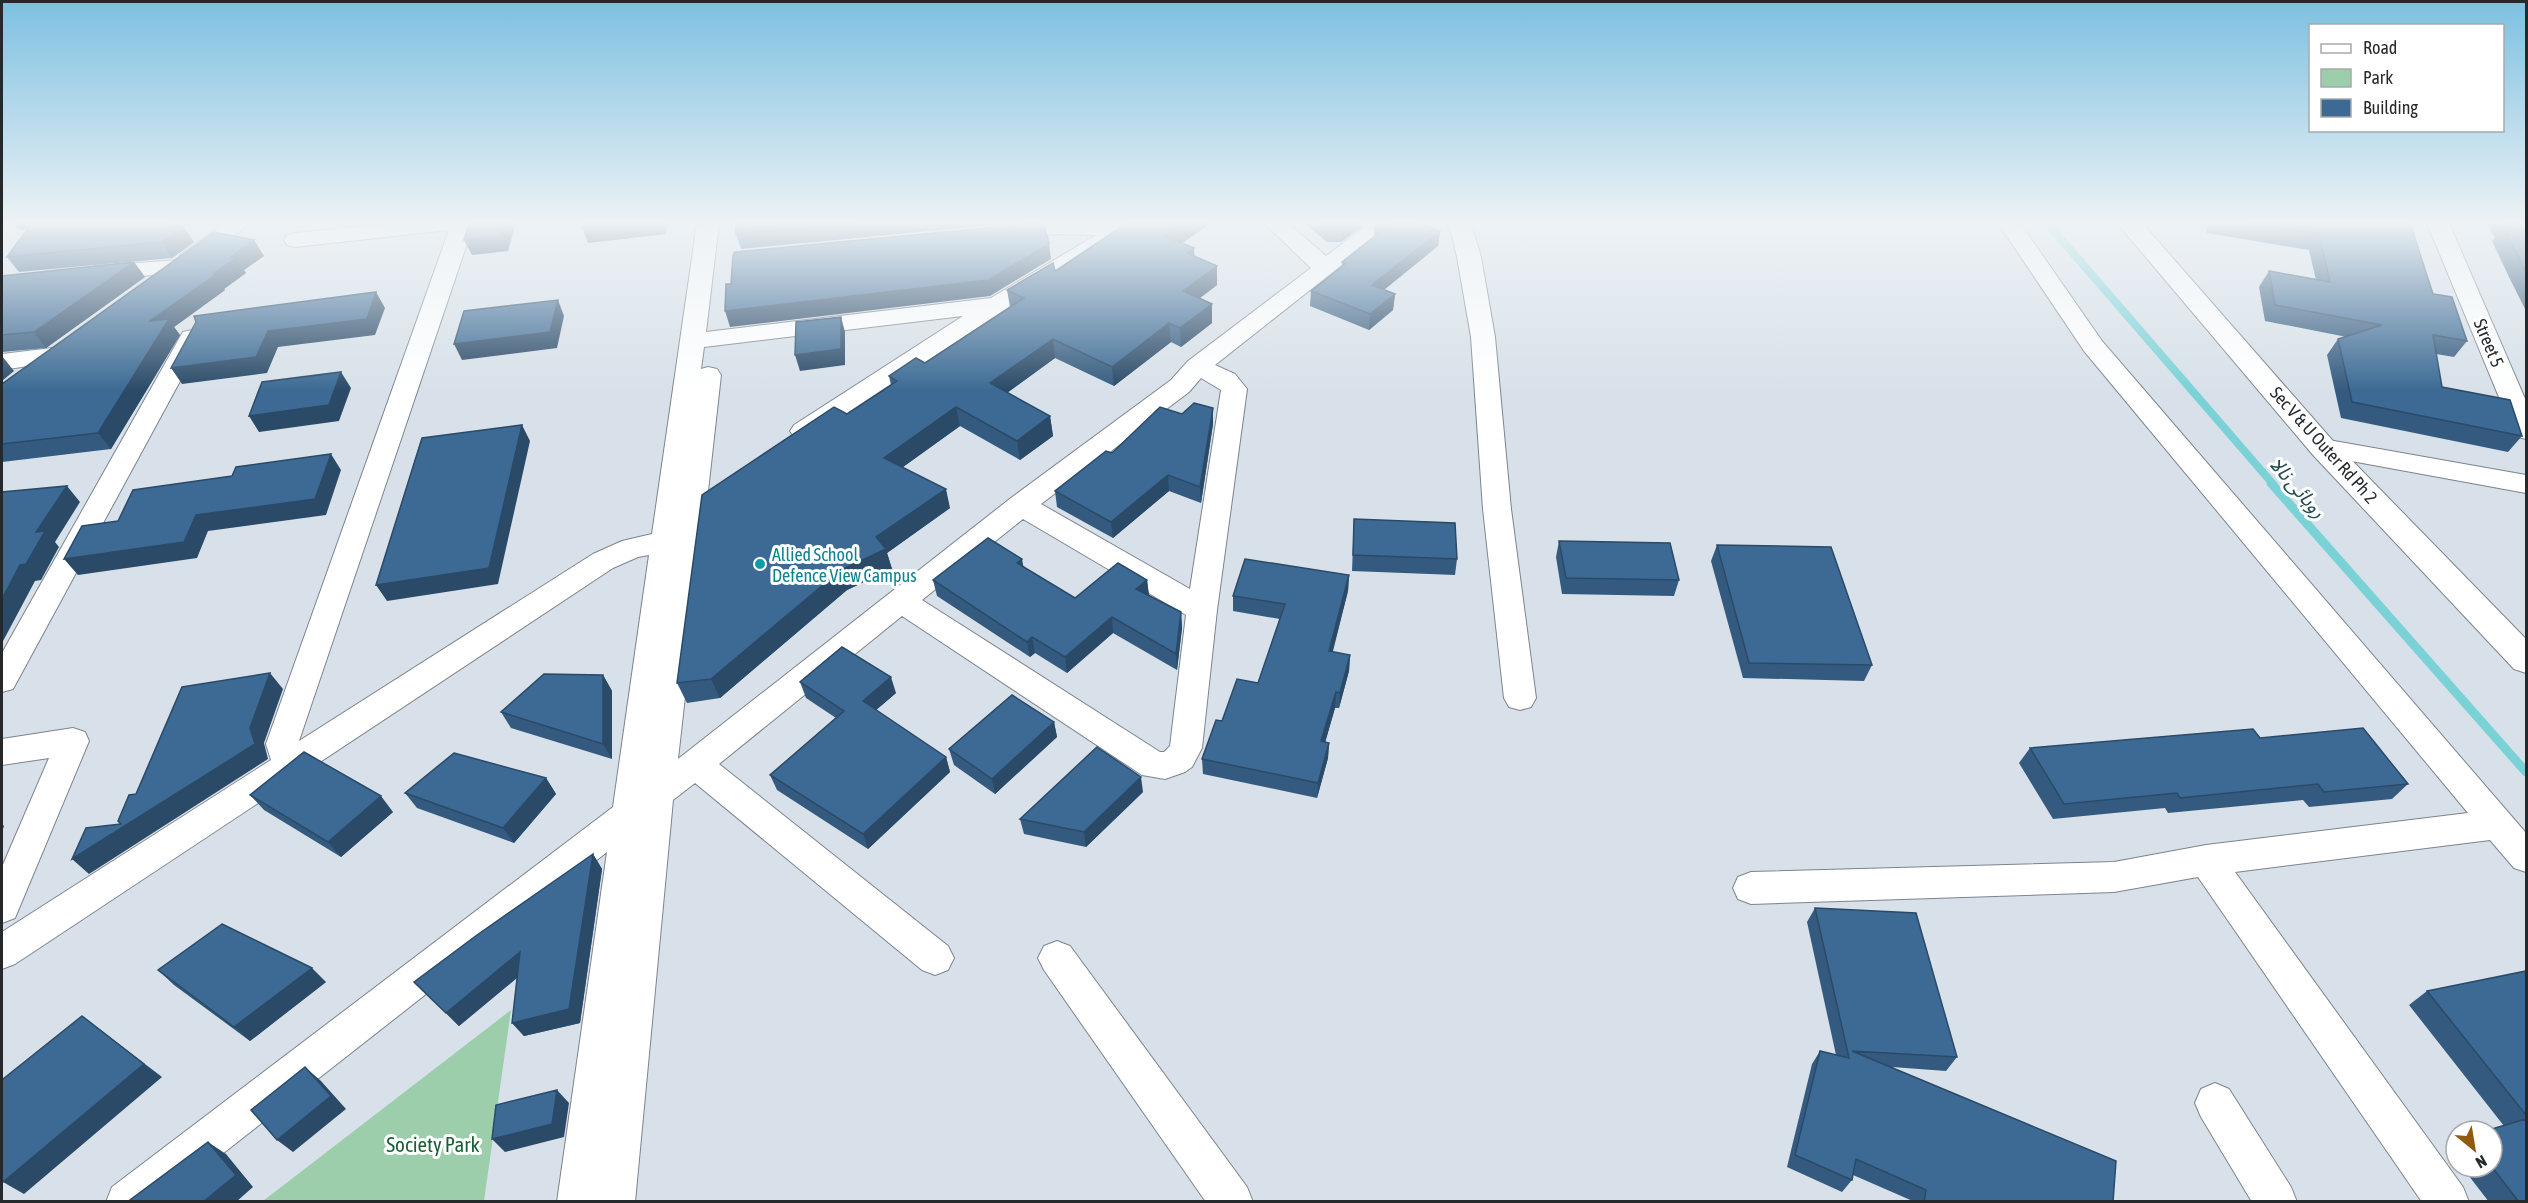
<svg xmlns="http://www.w3.org/2000/svg" width="2528" height="1203" font-family="'Asap Condensed','Noto Sans Arabic',sans-serif">
  <style>
    .green { fill: #9cceab }
    .lines { fill: none; stroke-linecap: round; stroke-linejoin: round }
    .stream-far1 { stroke: #7ad2d7; stroke-width: 8 }
    .stream { stroke: #7ad2d7; stroke-width: 9 }
    .minor-casing { stroke: #7c848c; stroke-width: 2 }
    .major-casing { stroke: #7c848c; stroke-width: 2 }
    .minor { fill: #fff; fill-rule: evenodd }
    .major { fill: #fff; fill-rule: evenodd }
    .wall { fill: #345b7f }
    .shaded-wall { fill: #2a4a68 }
    .building { fill: #3c6a94; stroke: #2a4a68; stroke-width: 1.5 }
    .culture-dot { fill: #0f9aa8; stroke: #fff; stroke-width: 2 }
    .labels { text-anchor: middle; dominant-baseline: central; stroke-width: 6; stroke-linejoin: round; paint-order: stroke }
    .street-label { font-size: 18px; fill: #26292c; stroke: #fff }
    .culture-label { font-size: 18px; fill: #0d838f; stroke: #fff; text-anchor: start }
    .water-label { font-size: 20px; font-style: italic; fill: #244d4f; stroke: #fff }
    .near-park-label { font-size: 21px; fill: #1b5d36; stroke: #fff }
  </style>
  <rect width="100%" height="100%" fill="#d8e1e9"/>
  <!-- green -->
  <path class="green" d="M511,1010L484,1201H263Z"/>
  <g class="lines">
    <!-- stream-far1 -->
    <path class="stream-far1" d="M2047,223L2273,484"/>
    <!-- stream -->
    <path class="stream" d="M2271,483L2526,772"/>
    <defs>
      <path id="minor" d="M225,223H250L197,264L189,266L186,272L97,280L89,278L85,273L89,268L97,266L178,260L181,254Z
        M393,223H474L299,741L593,554L622,541L652,534L697,223H719L706,332L991,298L1096,235L1056,234L1005,239L997,237L994,232L997,227L1032,223H1143L1132,234L1006,309L812,437L803,440L794,437L790,431L794,425L963,316L704,347L701,369L708,367L717,369L721,375L678,759L1011,498L1171,380L1188,361L1311,268L1264,223H1288L1326,256L1370,223H1395L1215,365L1235,374L1247,389L1217,610L1202,748L1192,767L1185,772L1165,779L1142,775L902,616L719,764L948,946L954,958L948,970L935,975L922,970L695,783L673,800L635,1202H557L607,852L161,1202H106L112,1187L613,807L649,555L638,557L613,568L15,964L2,969V932L271,760L266,744L449,230L295,247L287,245L284,240L287,235L295,233ZM1201,378L1221,390L1190,589L1041,504L1189,392ZM1023,519L1186,615L1170,746L1164,752H1160L922,600Z
        M1449,223H1471L1481,257L1495,337L1511,509L1536,698L1531,707L1520,710L1509,707L1504,698L1483,509L1471,337L1457,257Z
        M1998,223H2020L2102,341L2526,833V872L2514,868L2490,840L2235,872L2463,1187L2469,1202H2422L2198,877L2114,892L1751,904L1738,899L1733,888L1738,877L1751,872L2114,862L2206,845L2468,813L2084,351Z
        M2427,223H2449L2526,401V439L2517,437L2513,431Z
        M192,330L201,332L204,337L13,689L2,692V653L180,337L183,332Z
        M52,348L61,351L65,356L61,361L2,370V354Z
        M2323,439L2526,475V493L2313,454L2310,448L2313,442Z
        M73,728L85,732L89,741L15,918L2,923V867L49,758L2,765V739Z
        M1057,941L1070,946L1247,1187L1253,1202H1206L1044,970L1038,958L1044,946Z
        M2215,1083L2229,1089L2291,1187L2297,1202H2252L2201,1117L2195,1103L2201,1089Z"/>
      <path id="major" d="M2117,223H2142L2333,441L2526,639V673L2514,669L2313,455Z"/>
    </defs>
    <!-- minor casing -->
    <use href="#minor" class="minor-casing"/>
    <!-- major casing -->
    <use href="#major" class="major-casing"/>
    <!-- minor -->
    <use href="#minor" class="minor"/>
    <!-- major -->
    <use href="#major" class="major"/>
  </g>
  <!-- wall -->
  <path class="wall" d="M13,223H160L194,242L172,258L19,272L7,257L27,229L19,230Z
    M736,223H1014L741,249L736,234Z
    M1127,223H1211L1182,243L1194,257L1217,266V285L1200,298L1212,304V323L1181,347L1171,342L1114,386L1055,358L1007,393L1050,416L1053,436L1020,460L960,426L903,467L950,508L887,553L892,569L847,590L720,698L687,703L677,683L847,414L891,385L889,376L925,363L1010,307L1007,290L1055,271Z
    M1304,223H1364V225L1341,242H1327Z
    M2205,223H2410L2433,294L2467,341L2454,357L2436,354L2442,387L2522,436L2508,452L2341,418L2327,355L2338,339L2347,337L2265,321L2259,287L2269,271L2316,280L2309,250L2207,233Z
    M2487,223H2526V311L2509,277L2492,241L2495,238Z
    M1390,225L1440,231L1438,246L1384,290L1395,294L1393,310L1369,330L1310,306L1311,291L1342,266V262L1374,237V228Z
    M264,256L244,270L246,273L224,289L225,290L174,327L180,335L111,449L2,462V384Z
    M134,262L145,277L46,348L2,352V276Z
    M1213,424L1201,503L1169,491L1113,538L1057,507L1055,491L1112,453Z
    M1354,519L1457,559L1455,575L1352,571Z
    M1559,541L1679,580L1674,596L1562,594L1556,557Z
    M1717,545L1872,665L1864,681L1743,678L1711,561Z
    M1024,567L1075,598L1147,580L1149,596L1181,612L1182,628L1177,670L1113,633L1067,673L1035,653L1030,657L937,596L933,580Z
    M1349,575L1348,591L1332,652L1350,655L1349,671L1339,708H1335L1325,742L1329,743L1328,758L1317,798L1203,774L1202,759L1222,721L1258,683L1280,619L1233,611V596Z
    M603,675L612,691V759L511,728L501,712Z
    M800,682L896,693L876,710L946,757L950,772L868,849L777,790L770,775L836,718L806,698Z
    M1054,722L1057,737L995,794L954,765L949,749Z
    M2260,738L2408,784L2392,799L2309,807L2303,800L2168,813L2165,808L2053,819L2019,763L2030,748Z
    M546,778L556,794L514,843L417,808L405,793Z
    M1143,792L1086,847L1024,834L1020,819Z
    M250,795L393,812L341,857L264,810Z
    M593,854L602,869L580,1023L524,1036L512,1023L517,978L459,1026L414,982Z
    M1815,908L1957,1057L1946,1071L1892,1067L2113,1202H1915L1853,1175L1852,1180L1842,1192L1787,1167L1812,1064L1820,1051L1836,1055L1807,922Z
    M158,970L326,982L250,1041L174,985Z
    M2526,971V1202H2489L2462,1167H2492L2504,1126L2409,1005L2427,991Z
    M2456,1143V1159L2448,1148Z"/>
  <!-- shaded-wall -->
  <path class="shaded-wall" d="M13,223H50L52,226L19,230Z
    M505,223H516L508,251L472,255L464,240Z
    M624,223H667L666,234L588,243L582,227Z
    M1183,223H1211L1165,255L1164,236Z
    M1347,223H1364V225L1341,242V227Z
    M184,227L194,242L172,258L162,242Z
    M1440,231L1438,246L1371,300L1372,285Z
    M254,240L264,256L244,270L246,273L224,289L225,290L174,327L180,335L111,449L98,433L150,321L213,274L231,257Z
    M1049,244L1051,259L990,296L730,327L725,311Z
    M1194,248L1195,267L1187,253Z
    M134,262L145,277L46,348L34,332Z
    M1217,266V285L1184,310L1183,291Z
    M376,292L385,308L375,335L278,347L267,373L182,384L171,368L268,331Z
    M1395,294L1393,310L1369,330L1370,314Z
    M558,300L564,316L557,348L462,360L454,344Z
    M1212,304V323L1181,347L1180,328Z
    M841,317L845,332V365L800,371L795,355Z
    M1169,323L1171,342L1114,386L1112,367Z
    M1053,339L1055,358L993,403L990,383Z
    M2,356L14,371L2,381Z
    M341,372L351,388L339,421L259,432L249,416Z
    M956,407L960,426L889,477L884,458Z
    M1213,408V424L1201,503L1200,487Z
    M1050,416L1053,436L1020,460L1017,441Z
    M522,425L530,441L498,584L387,601L376,585Z
    M331,454L341,470L326,515L208,531L197,558L78,575L64,559L196,515Z
    M1168,475L1169,491L1113,538L1111,522Z
    M67,486L80,502L55,542L59,547L41,580L35,581L2,643V599L36,532Z
    M946,489L950,508L887,553L892,569L847,590L720,698L711,679L876,537Z
    M1022,559L1025,575L1017,563Z
    M1349,575L1348,591L1329,667V651Z
    M1147,580L1149,596L1136,589Z
    M1181,612L1182,628L1177,670L1176,654Z
    M1112,617L1113,633L1067,673L1065,657Z
    M1032,637L1035,653L1030,657L1027,642Z
    M1350,655L1349,671L1339,708L1340,693Z
    M270,673L283,689L264,743L268,759L89,874L72,859L255,744L250,728Z
    M603,675L612,691V759L603,744Z
    M891,677L896,693L868,717L863,701Z
    M1336,692L1335,708L1321,757V741Z
    M1054,722L1057,737L995,794L992,779Z
    M1329,743L1328,758L1317,798L1318,783Z
    M946,757L950,772L868,849L863,834Z
    M1141,777L1143,792L1086,847L1084,832Z
    M546,778L556,794L514,843L503,828Z
    M381,796L393,812L341,857L328,842Z
    M2,824L4,826L2,832Z
    M593,854L602,869L580,1023L524,1036L512,1023Z
    M520,952L531,966L459,1026L446,1013Z
    M312,968L326,982L250,1041L234,1027Z
    M82,1016L162,1077L24,1194L3,1182Z
    M305,1067L321,1081L346,1109L293,1152L277,1140Z
    M557,1090L569,1103L564,1137L505,1152L492,1139Z
    M208,1142L226,1154L253,1187L236,1202H203Z"/>
  <!-- building -->
  <path class="building" d="M32,223H160L184,227L162,242L7,257Z
    M469,223H505L501,236L464,240Z
    M583,223H624L582,227Z
    M736,223H853L736,234Z
    M1037,223H1044L1049,244L988,280L725,311L726,284H731L733,255L735,252Z
    M1127,223H1183L1164,236L1194,248L1187,253L1217,266L1183,291L1212,304L1180,328L1169,323L1112,367L1053,339L990,383L1050,416L1017,441L956,407L884,458L946,489L876,537L886,549L841,570L711,679L677,683L702,495L834,407L847,414L897,381L889,376L916,358L925,363L1024,298L1007,290L1053,263L1055,271Z
    M1323,223H1347L1341,227L1328,226Z
    M1381,223H1386L1390,225L1392,223H1418L1440,231L1372,285L1395,294L1370,314L1311,291L1346,263L1342,262L1385,228H1374Z
    M2247,223H2410L2433,294L2452,297L2467,341L2433,335L2442,387L2510,400L2522,436L2352,402L2338,339L2382,325L2275,305L2269,271L2330,282L2319,234Z
    M2506,223H2526V272L2503,226L2508,227Z
    M214,232L254,240L231,257L236,258L213,274L215,275L150,321L169,319L98,433L2,444V384Z
    M134,262L34,332L2,335V276Z
    M376,292L367,319L268,331L256,357L171,368L196,322L194,316Z
    M558,300L550,332L454,344L464,311Z
    M841,317V349L795,355L796,322Z
    M341,372L329,405L249,416L262,382Z
    M1194,403L1213,408L1200,487L1168,475L1111,522L1055,491L1106,451L1112,453L1160,407L1182,414Z
    M522,425L489,568L376,585L422,438Z
    M331,454L315,499L196,515L184,542L64,559L82,526L118,521L133,490L232,476L236,467Z
    M67,486L36,532L45,531L26,564L20,565L2,599V492Z
    M1354,519L1455,523L1457,559L1353,555Z
    M988,538L1022,559L1017,563L1075,598L1118,563L1147,580L1136,589L1181,612L1176,654L1112,617L1065,657L1032,637L1027,642L933,580Z
    M1559,541L1670,543L1679,580L1566,578Z
    M1717,545L1831,547L1872,665L1749,663Z
    M1245,559L1349,575L1329,651L1350,655L1340,693L1336,692L1321,741L1329,743L1318,783L1202,759L1216,720L1222,721L1237,679L1258,683L1285,604L1233,596Z
    M842,647L891,677L863,701L946,757L863,834L770,775L844,711L800,682Z
    M270,673L250,728L255,744L72,859L86,828L121,824L118,821L129,795L136,794L182,687Z
    M544,674L603,675V744L501,712Z
    M1012,695L1054,722L992,779L949,749Z
    M2363,728L2408,784L2324,792L2318,784L2180,798L2177,793L2064,804L2030,748L2253,729L2260,738Z
    M1097,747L1141,777L1084,832L1020,819Z
    M304,752L381,796L328,842L250,795Z
    M454,753L546,778L503,828L405,793Z
    M593,854L569,1009L512,1023L520,952L446,1013L414,982L477,935Z
    M1815,908L1916,913L1957,1057L1852,1051L2116,1161L2113,1202H1924L1926,1190L1856,1159L1852,1180L1795,1155L1820,1051L1849,1058Z
    M222,924L312,968L234,1027L158,970Z
    M2526,971V1115L2427,991Z
    M82,1016L144,1064L3,1182L2,1181V1078L3,1079Z
    M305,1067L331,1096L277,1140L251,1110Z
    M557,1090L552,1124L492,1139L496,1105Z
    M2526,1119V1202H2519L2492,1167V1131H2485Z
    M208,1142L236,1175L203,1202H131L130,1200Z"/>
  <!-- sky -->
  <linearGradient id="sky" x2="0" y2="1"><stop stop-color="#7cc0e1"/><stop offset="0.57" stop-color="#edf2f5"/><stop offset="1" stop-color="#edf2f5" stop-opacity="0"/></linearGradient>
  <rect width="2528" height="391" fill="url(#sky)"/>
  <!-- markers -->
  <circle class="culture-dot" cx="760" cy="564" r="6"/>
  <g class="labels">
    <!-- street labels -->
    <g class="street-label">
      <text transform="translate(2489 343) rotate(67)">Street 5</text>
      <text transform="translate(2324 445) rotate(48)">Sec V &amp; U Outer Rd Ph 2</text>
    </g>
    <!-- culture labels -->
    <g class="culture-label">
      <text x="772" y="554">Allied School<tspan x="772" dy="21">Defence View Campus</tspan></text>
    </g>
    <!-- water labels -->
    <g class="water-label">
      <text transform="translate(2298 487) rotate(49)">روہائی نالا</text>
    </g>
    <!-- near-park labels -->
    <g class="near-park-label">
      <text x="433" y="1144">Society Park</text>
    </g>
  </g>
  <!-- border -->
  <rect width="2528" height="1203" fill="none" stroke="#26292c" stroke-width="6"/>
  <!-- legend -->
  <rect x="2309" y="24" width="195" height="108" fill="#ffffff" stroke="#a8a9ab" stroke-width="1.5"/>
  <rect x="2321" y="44" width="30" height="9" fill="#ffffff" stroke="#a8a9ab" stroke-width="1.5"/>
  <text x="2363" y="54" font-size="18" fill="#26292c">Road</text>
  <rect x="2321" y="69" width="30" height="18" fill="#9cceab" stroke="#a8a9ab" stroke-width="1.5"/>
  <text x="2363" y="84" font-size="18" fill="#26292c">Park</text>
  <rect x="2321" y="99" width="30" height="18" fill="#3c6a94" stroke="#a8a9ab" stroke-width="1.5"/>
  <text x="2363" y="114" font-size="18" fill="#26292c">Building</text>
  <!-- north arrow -->
  <g transform="translate(2474 1149) rotate(150)"><circle r="28" fill="#ffffff" stroke="#a8a9ab" stroke-width="1.5"/>
  <path d="M0-4.5L10 22L0 15L-10 22Z" fill="#8f5b0c"/>
  <text y="-9" font-size="16" font-weight="bold" text-anchor="middle" fill="#26292c">N</text>
  </g>
</svg>
